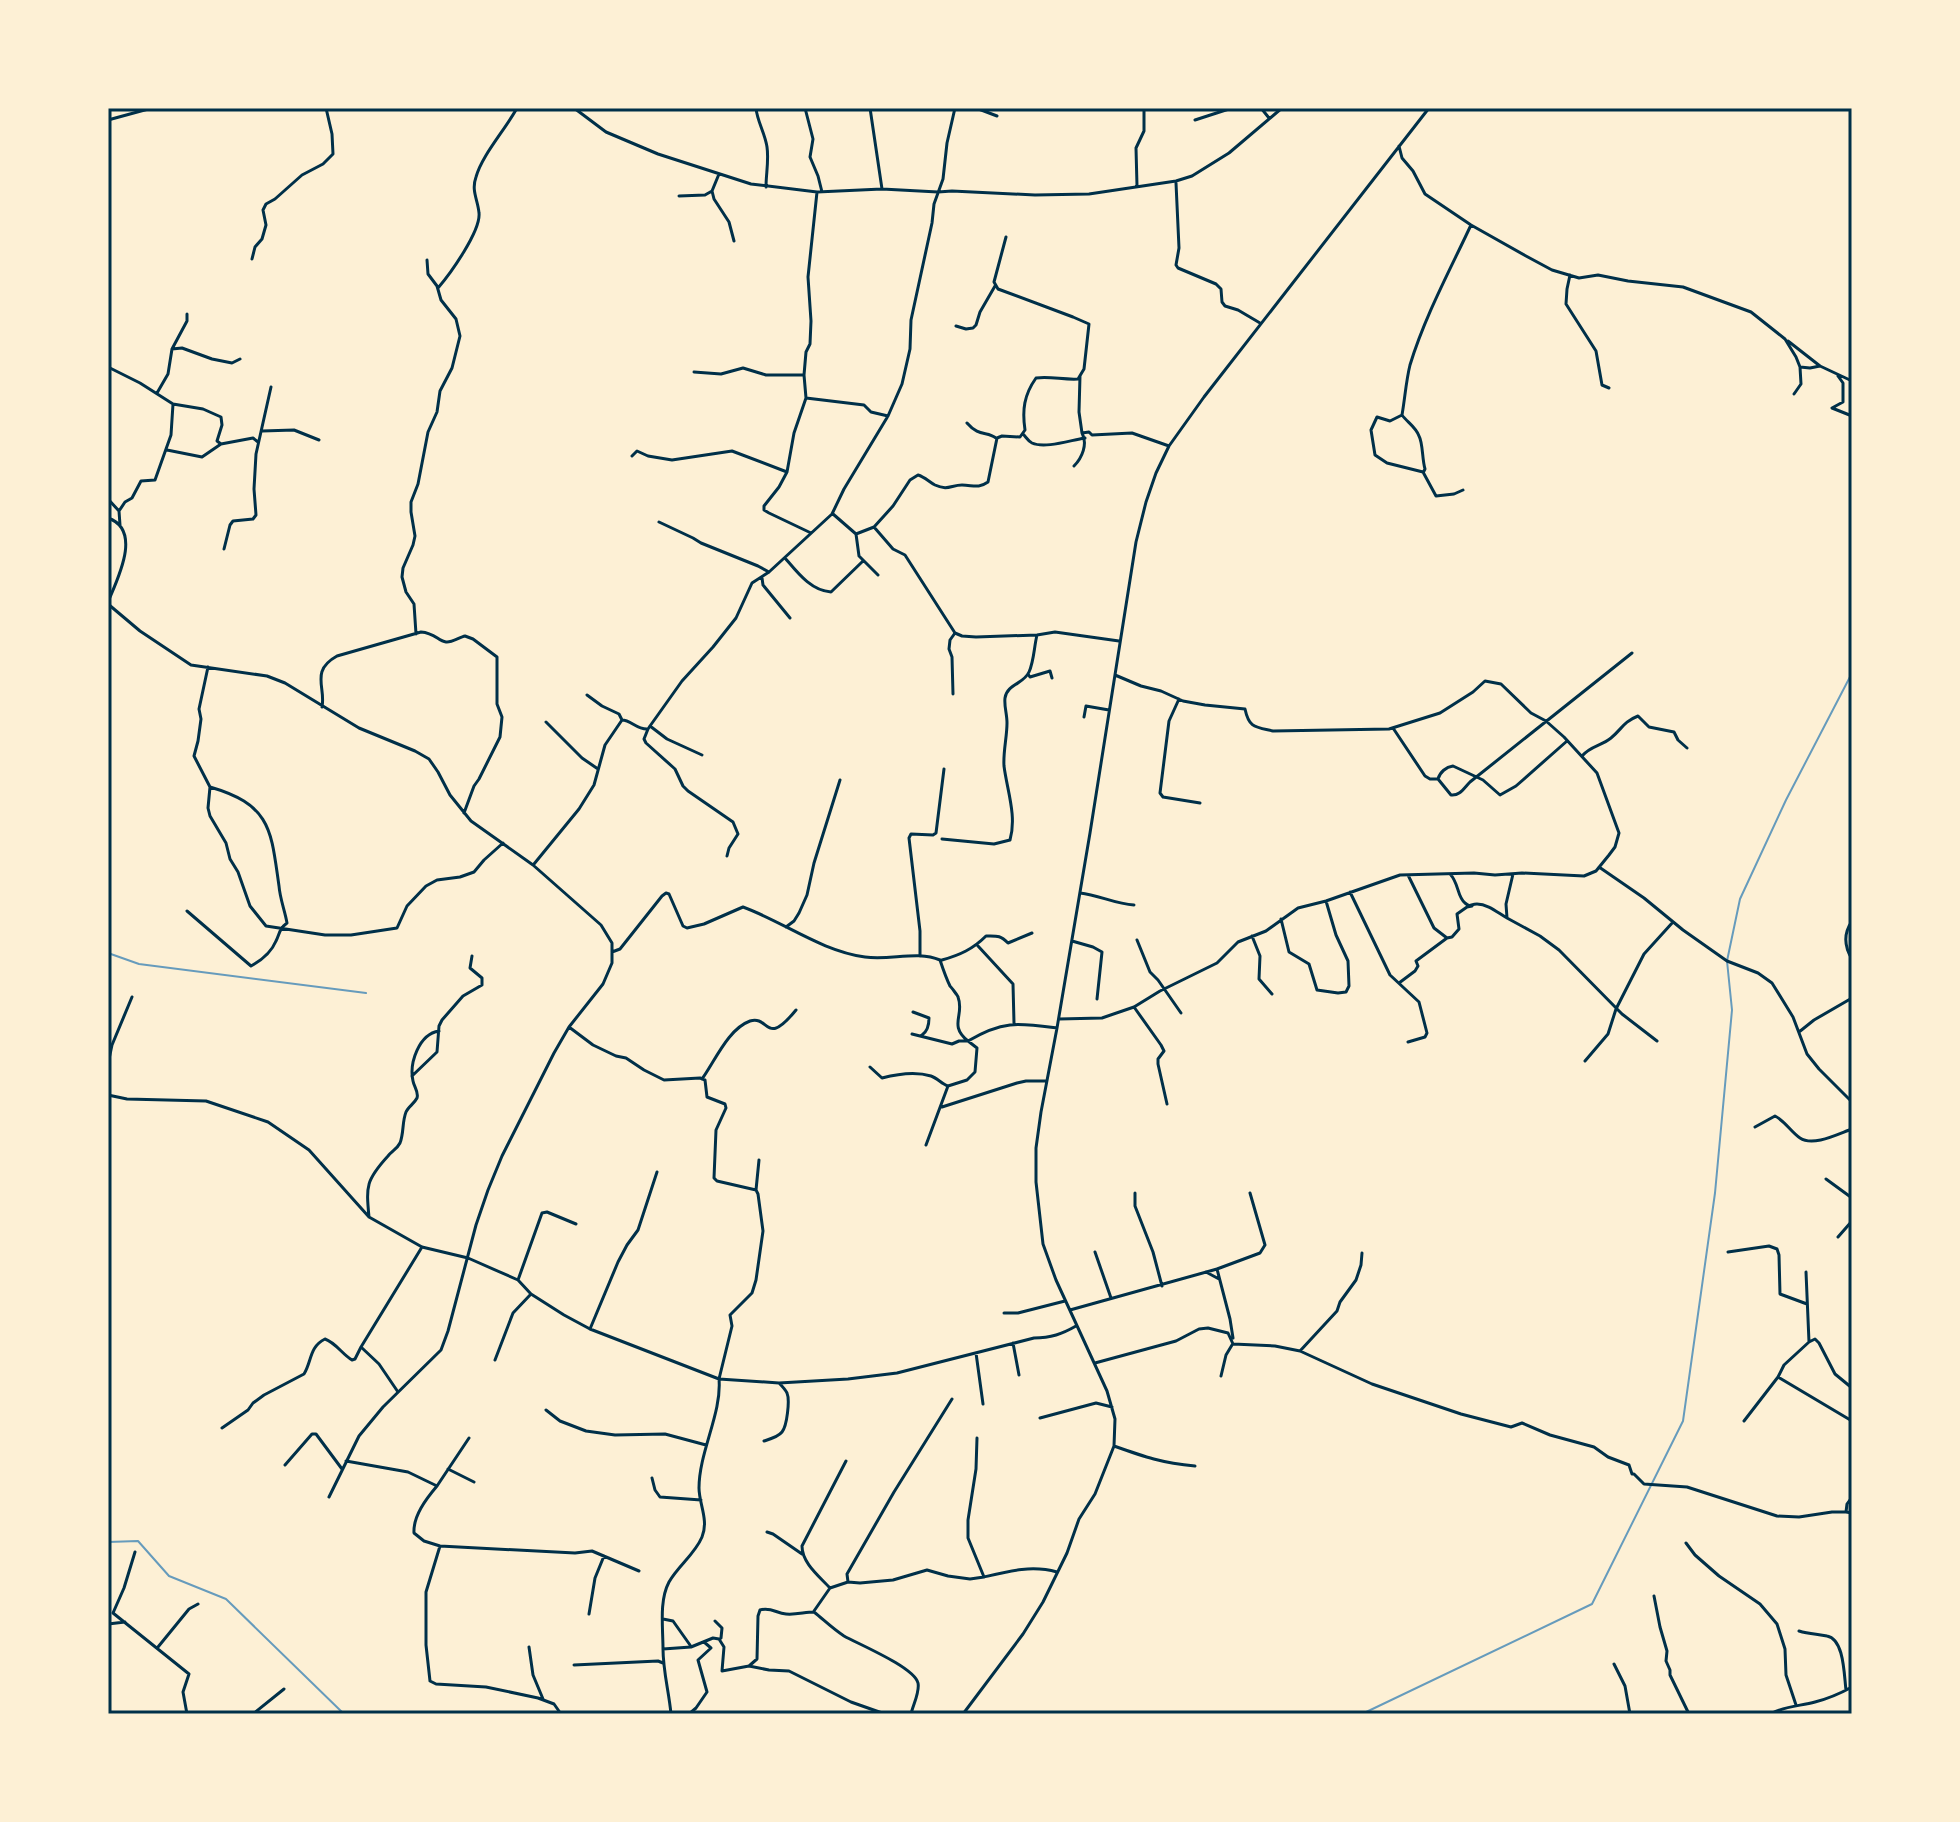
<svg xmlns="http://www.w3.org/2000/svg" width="1960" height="1822" font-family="Literata,serif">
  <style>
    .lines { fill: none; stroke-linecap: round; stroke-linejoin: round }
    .stream { stroke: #669bbc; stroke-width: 2 }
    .minor { stroke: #003049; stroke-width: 3 }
    .neatline { fill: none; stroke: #003049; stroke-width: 3 }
  </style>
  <rect width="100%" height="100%" fill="#fdf0d5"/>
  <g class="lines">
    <!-- stream -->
    <path class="stream" d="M108,953L139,964L366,993
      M108,1542L138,1541L169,1576L226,1599L344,1714
      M1362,1714L1592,1604L1683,1421L1715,1193L1732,1010L1727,961L1740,899L1786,800L1852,673"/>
    <!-- minor -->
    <path class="minor" d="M574,108L606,132L658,154L751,184L817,192L882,189L938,192L952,191L1035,195L1089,194L1176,181L1192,176L1229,153L1282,108
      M756,108C757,121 765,133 767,147C769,160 766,174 766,187
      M805,108L813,139L810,157L818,176L822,192
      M870,108L882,189
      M976,108L997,116
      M1261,108L1269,118
      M108,120L152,108
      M1195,120L1232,108
      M1399,146L1402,158L1413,171L1425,194L1471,225L1526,256L1552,270L1579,278L1598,275L1628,281L1683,287L1751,312L1785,339L1796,357L1800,367L1810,368L1820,366L1852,381
      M719,174L712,191L714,199L729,222L734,241
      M1176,183L1179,248L1176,265L1178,268L1216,284L1221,289L1222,302L1225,306L1238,310L1260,323
      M1137,186L1136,148L1144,131V108
      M679,196L705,195L712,191
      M252,259L255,247L262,239L266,225L263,210L266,204L275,199L302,175L323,164L333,154L332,134L326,108
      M1570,275L1567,289L1566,304L1596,351L1602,385L1609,388
      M438,288C450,274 481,231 479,213C478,200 471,191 476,177C482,155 505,130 517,108
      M956,326L966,329L973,328L976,325L980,312L995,286
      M1788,341L1820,366
      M172,349L182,348L212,359L232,363L240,359
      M108,367L140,383L173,404L203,409L221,417L222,425L217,441L221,444L253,438L258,442
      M694,372L721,374L743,368L766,375H804
      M1080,376L1079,412L1082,433L1089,432L1092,435L1132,433L1169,446
      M1838,376L1843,383V402L1832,408L1852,416
      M157,393L168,374L172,349L187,321V314
      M1794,394L1801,384L1800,367
      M806,398L804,375L806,352L810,344L811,321L808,277L817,192
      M1402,415C1407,422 1416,427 1419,436C1423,443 1422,459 1425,469L1424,471
      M967,423C979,437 987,431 996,438
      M262,431L294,430L319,440
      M1023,434C1026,437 1028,441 1032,443C1045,449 1071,440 1085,438
      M167,450L202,457L221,444
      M632,456L637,451L648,456L672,460L732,451L787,472
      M1074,466C1082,458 1088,444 1082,433
      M1463,490L1454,494L1436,496L1423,472L1387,463L1375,455L1371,430L1377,417L1390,421L1402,415C1405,398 1406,381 1410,365C1425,316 1450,270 1471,225
      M108,499L119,511L120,525
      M119,511L125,502L132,498L141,481L155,480L171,435L173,404
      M833,514L856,534L874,527L893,549L905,555L955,633L962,636L976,637L1037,635L1055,632L1119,641
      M108,518C143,530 117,580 108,602
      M659,522L693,538L701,543L758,566L769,572
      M874,527L893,506L910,480L918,475C925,477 929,482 935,485C948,491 951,485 962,485C973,485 978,489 988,482L997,438L1002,436L1020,437L1025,430C1022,410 1024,395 1036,378C1050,376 1064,380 1078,379L1084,369L1089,324L1073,317L998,289L994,282L1006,237
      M811,533L769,513L764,510V506L779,487L787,472L794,433L806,398L864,405L871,412L888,416
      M856,534L859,556L878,575
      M224,549L230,525L233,521L253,519L256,515L254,489L256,454L271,387
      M785,558C797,572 811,591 831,592L863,561
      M762,578L763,585L790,618
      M108,604L140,631L191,665L267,676L285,683L359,728L415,751L429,759L438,772L450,795L471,821L533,865L601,925L612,943V963L603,984L569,1027L554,1053L502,1156L488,1190L476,1225L448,1331L441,1350L383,1407L359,1436L329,1497
      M416,634L414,604L406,592L402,577L403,568L413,545L415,536L411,512V502L418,484L428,432L437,412L440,391L452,368L460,336L456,319L441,300L437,286L428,274L427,260
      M208,667L199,709L201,719L198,741L194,756L210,787L208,808L210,816L226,843L230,859L238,872L250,906L266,926L325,935H351L397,928L407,906L426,886L437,880L460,877L474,872L484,860L503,843
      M1028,674L1030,677L1050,671L1052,678
      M953,694L952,657L949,649L950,640L955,633
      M587,695L602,706L619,714L622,720
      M1179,699L1169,721L1160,793L1163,797L1200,803
      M322,707C326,687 310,671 337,656L421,632C435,633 438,641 446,642C451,643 460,637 465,636L473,639L497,657V704L502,717L500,737L479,779L474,786L464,813
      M1084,717L1086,706L1109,710
      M546,722L582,758L598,769
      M650,726L667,739L702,755
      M1393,728L1425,776L1430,779H1438L1451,795C1460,796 1464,788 1470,782L1632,653
      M648,729L644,739L646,743L675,769L683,786L688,791L733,822L738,834L729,848L727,856
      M1582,756C1590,746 1601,746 1611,738C1622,729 1623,722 1638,716L1649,727L1674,732L1678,740L1687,748
      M1438,779C1440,772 1446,767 1453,766L1483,780L1500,795L1516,786L1567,741
      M942,839L994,844L1010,840C1017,816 1007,790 1004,766C1003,752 1007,737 1007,723C1007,714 1004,706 1005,698C1007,684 1024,684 1029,672C1034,661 1034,647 1037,635
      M534,864L579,809L594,785L605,745L622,720C631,720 637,730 648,729L650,726L682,681L713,647L736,618L752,583L769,572L832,514L844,489L888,416L902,384L910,349L911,320L932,223L934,204L943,179L947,143L955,108
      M1599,867L1644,898L1683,930L1727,961L1758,973L1772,983L1793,1017L1807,1054L1819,1069L1852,1102
      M1450,874C1459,883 1457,897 1465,903C1471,908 1470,904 1477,904C1488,904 1498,913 1507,918
      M1513,874L1506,904L1507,918L1540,936L1559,950L1622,1014L1657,1041
      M1408,875L1434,928L1447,938L1452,937L1459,929L1457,914L1467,907L1472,906
      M1350,892L1390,975L1419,1002L1427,1033L1425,1037L1408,1042
      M1080,893C1099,895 1115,904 1134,905
      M187,911L251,966C262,960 271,953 276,941C280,933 279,929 287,923C285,911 280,899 279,886C271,831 272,805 210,787
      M1281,919L1289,952L1309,964L1317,990L1338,993L1346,992L1349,986L1348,961L1336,935L1326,901
      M1852,921C1843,934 1844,946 1852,959
      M786,927L794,921L799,913L807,895L814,863L840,780
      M1252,936L1260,956L1259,979L1272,994
      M1137,940L1150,972L1158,980L1181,1013
      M1072,941L1093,947L1102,952L1097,999
      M978,946L1013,984L1014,1023
      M612,952L620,949L662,896L666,893L669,894L683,926L687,928L704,924L743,907C784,922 821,951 865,957C890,961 917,950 940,960C943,969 946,978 950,986C951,987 958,996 958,997C965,1015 948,1025 968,1041C1003,1020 1019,1023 1057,1028
      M920,956V931L909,838L911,834L933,835L936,833L944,769
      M942,960C960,955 973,949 986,936C997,936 1000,935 1008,943L1032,933
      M1399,983L1415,971L1418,966L1416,961L1447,938
      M1134,1007L1161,1045L1164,1051L1158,1059V1064L1167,1104
      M913,1012L929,1018C929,1025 928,1031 922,1035
      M1059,1019L1102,1018L1134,1007L1160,991L1217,963L1238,942L1266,931L1298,908L1326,901L1400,875L1474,873L1495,875L1522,873L1584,876L1596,871L1609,855L1615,847L1619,833L1597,773L1564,737L1546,721L1531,713L1501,684L1485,681L1473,692L1440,713L1389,729L1273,731C1255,727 1249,728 1245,709L1205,705L1183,701L1161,691L1141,686L1115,675
      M569,1027L593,1045L616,1056L626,1058L644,1070L664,1080L700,1078L705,1080L707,1097L725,1104L726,1108L716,1130L714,1178L717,1181L756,1190L758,1194L763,1231L756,1280L752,1293L730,1315L732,1326L719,1379L779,1383L848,1379L897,1373L1034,1338C1051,1338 1062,1334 1076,1326
      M1799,1032L1814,1020L1852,998
      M912,1034L952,1044L959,1041H968L977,1048L975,1072L967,1080L948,1086L926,1145
      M1585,1061L1608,1034L1616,1009L1644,954L1673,922
      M108,1064L112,1045L132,997
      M870,1067L882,1078C897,1074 915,1071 931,1076C937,1078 942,1084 948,1086
      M412,1076L437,1052L439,1026L442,1020L463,996L482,985V978L470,968L472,956
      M702,1079C715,1061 728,1029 750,1021C770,1015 765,1048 796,1010
      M108,1095L127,1099L206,1101L268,1122L309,1150L369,1217L422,1247L468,1258L518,1280L531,1294L564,1315L590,1329L719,1379C722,1413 699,1452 699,1488C699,1504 709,1520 702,1537C695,1554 678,1566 669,1582C659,1601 663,1627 663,1649
      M942,1107L1017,1083L1026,1081H1046
      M1755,1127L1775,1116C1785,1121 1791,1132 1800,1138C1813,1147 1838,1134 1852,1129
      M1826,1179L1852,1198
      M756,1190L759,1160
      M1135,1193V1206L1153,1252L1162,1286
      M369,1217C366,1186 366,1180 388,1156C392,1151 397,1149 400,1143C404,1133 402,1122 406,1112C408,1107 414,1104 417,1098C419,1092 414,1087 413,1081C409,1063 419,1034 439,1031
      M1838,1237L1852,1221
      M1095,1252L1111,1298
      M1728,1252L1769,1246L1777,1249L1779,1255L1780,1294L1807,1304
      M1217,1269L1260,1253L1265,1245L1250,1193
      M1206,1272L1219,1279
      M518,1280L542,1213L547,1212L576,1224
      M1070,1310L1217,1269L1230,1319L1233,1338
      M1004,1313H1018L1065,1301
      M590,1329L618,1262L627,1245L638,1230L657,1172
      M1809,1342L1815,1339L1819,1343L1835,1374L1852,1388
      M1013,1343L1019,1375
      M361,1347L379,1364L398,1392
      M1300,1351L1337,1311L1340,1302L1356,1280L1361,1265L1362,1253
      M976,1353L983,1404
      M495,1360L513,1313L531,1294
      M1095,1363L1176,1341L1199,1329L1208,1328L1228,1333L1233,1344L1275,1346L1300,1351L1372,1384L1461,1414L1511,1427L1522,1423L1550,1435L1594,1447L1608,1457L1629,1465L1632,1474H1634L1644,1484L1687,1487L1777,1516L1799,1517L1832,1512H1846L1852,1513
      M1221,1376L1226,1355L1232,1345
      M1778,1377L1852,1421
      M952,1399L894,1492L847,1574L848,1582L860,1583L893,1580L927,1570L948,1576L970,1579L984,1577
      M546,1410L560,1421L586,1431L615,1435L665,1434L706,1445
      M1040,1418L1096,1403L1112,1407
      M1744,1421L1778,1377L1784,1365L1809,1342L1806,1272
      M222,1428L248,1410L253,1403L264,1395L304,1374C312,1361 309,1347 325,1339C336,1343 342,1354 352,1360L355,1359L361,1347L422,1247
      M977,1438L976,1469L968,1520V1538L984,1577C1009,1571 1032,1565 1057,1572
      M764,1441C770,1439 778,1437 782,1432C787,1426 790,1400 787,1393C785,1389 782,1386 779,1383
      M1114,1446C1145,1457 1162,1463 1195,1466
      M346,1461L408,1472L437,1486C426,1499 413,1516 414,1533L424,1541L440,1546L575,1553L592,1551L639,1571
      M846,1461L802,1546C802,1563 819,1576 830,1588L848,1582
      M285,1465L312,1434H316L342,1469
      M448,1469L474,1482
      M652,1478L655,1490L660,1497L701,1500
      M437,1486L469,1438
      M1846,1512L1847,1504L1852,1497
      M767,1532L773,1534L802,1554
      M1686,1543L1695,1555L1719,1576L1760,1604L1777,1624L1785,1649L1786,1675L1796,1705
      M440,1546L426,1592V1645L430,1681L436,1684L486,1687L538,1698L554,1704L561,1714
      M135,1552L124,1588L113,1613L189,1674L183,1692L187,1714
      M1654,1596L1660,1627L1667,1651L1666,1661L1670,1670V1675L1689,1714
      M814,1611L830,1588
      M589,1614L595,1578L604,1556
      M663,1619L673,1621L690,1645
      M715,1621L722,1628L721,1638
      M108,1624L125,1622
      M1799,1631C1809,1634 1817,1634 1827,1636C1844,1639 1844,1674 1846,1690
      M158,1647L189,1609L198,1604
      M529,1647L533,1675L543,1699
      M1614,1664L1625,1686L1630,1714
      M574,1665L658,1661L663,1663
      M749,1666L757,1659L758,1616L760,1610C771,1607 776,1613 786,1614C796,1615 805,1612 814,1612C824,1620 833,1629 844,1636C858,1644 914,1667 918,1683C920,1692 913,1705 911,1714
      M253,1714L284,1689
      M671,1714C669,1692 663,1671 663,1649L691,1647L713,1638L719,1639L724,1647L722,1671L749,1666L769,1670L789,1671L851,1702L885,1714
      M689,1714L696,1708L707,1692L698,1660L711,1648L704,1642
      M963,1714L1023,1634L1043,1602L1067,1553L1079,1519L1095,1494L1114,1446L1115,1419L1107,1391L1056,1280L1043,1244L1036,1182V1148L1041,1112L1057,1028L1090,833L1136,542L1146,502L1156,473L1169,446L1204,397L1429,108
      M1770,1714C1785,1706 1800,1706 1815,1702C1827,1699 1841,1693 1852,1687"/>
  </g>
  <!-- border -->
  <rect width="1960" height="1822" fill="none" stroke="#fdf0d5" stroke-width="220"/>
  <rect x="110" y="110" width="1740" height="1602" class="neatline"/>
</svg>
